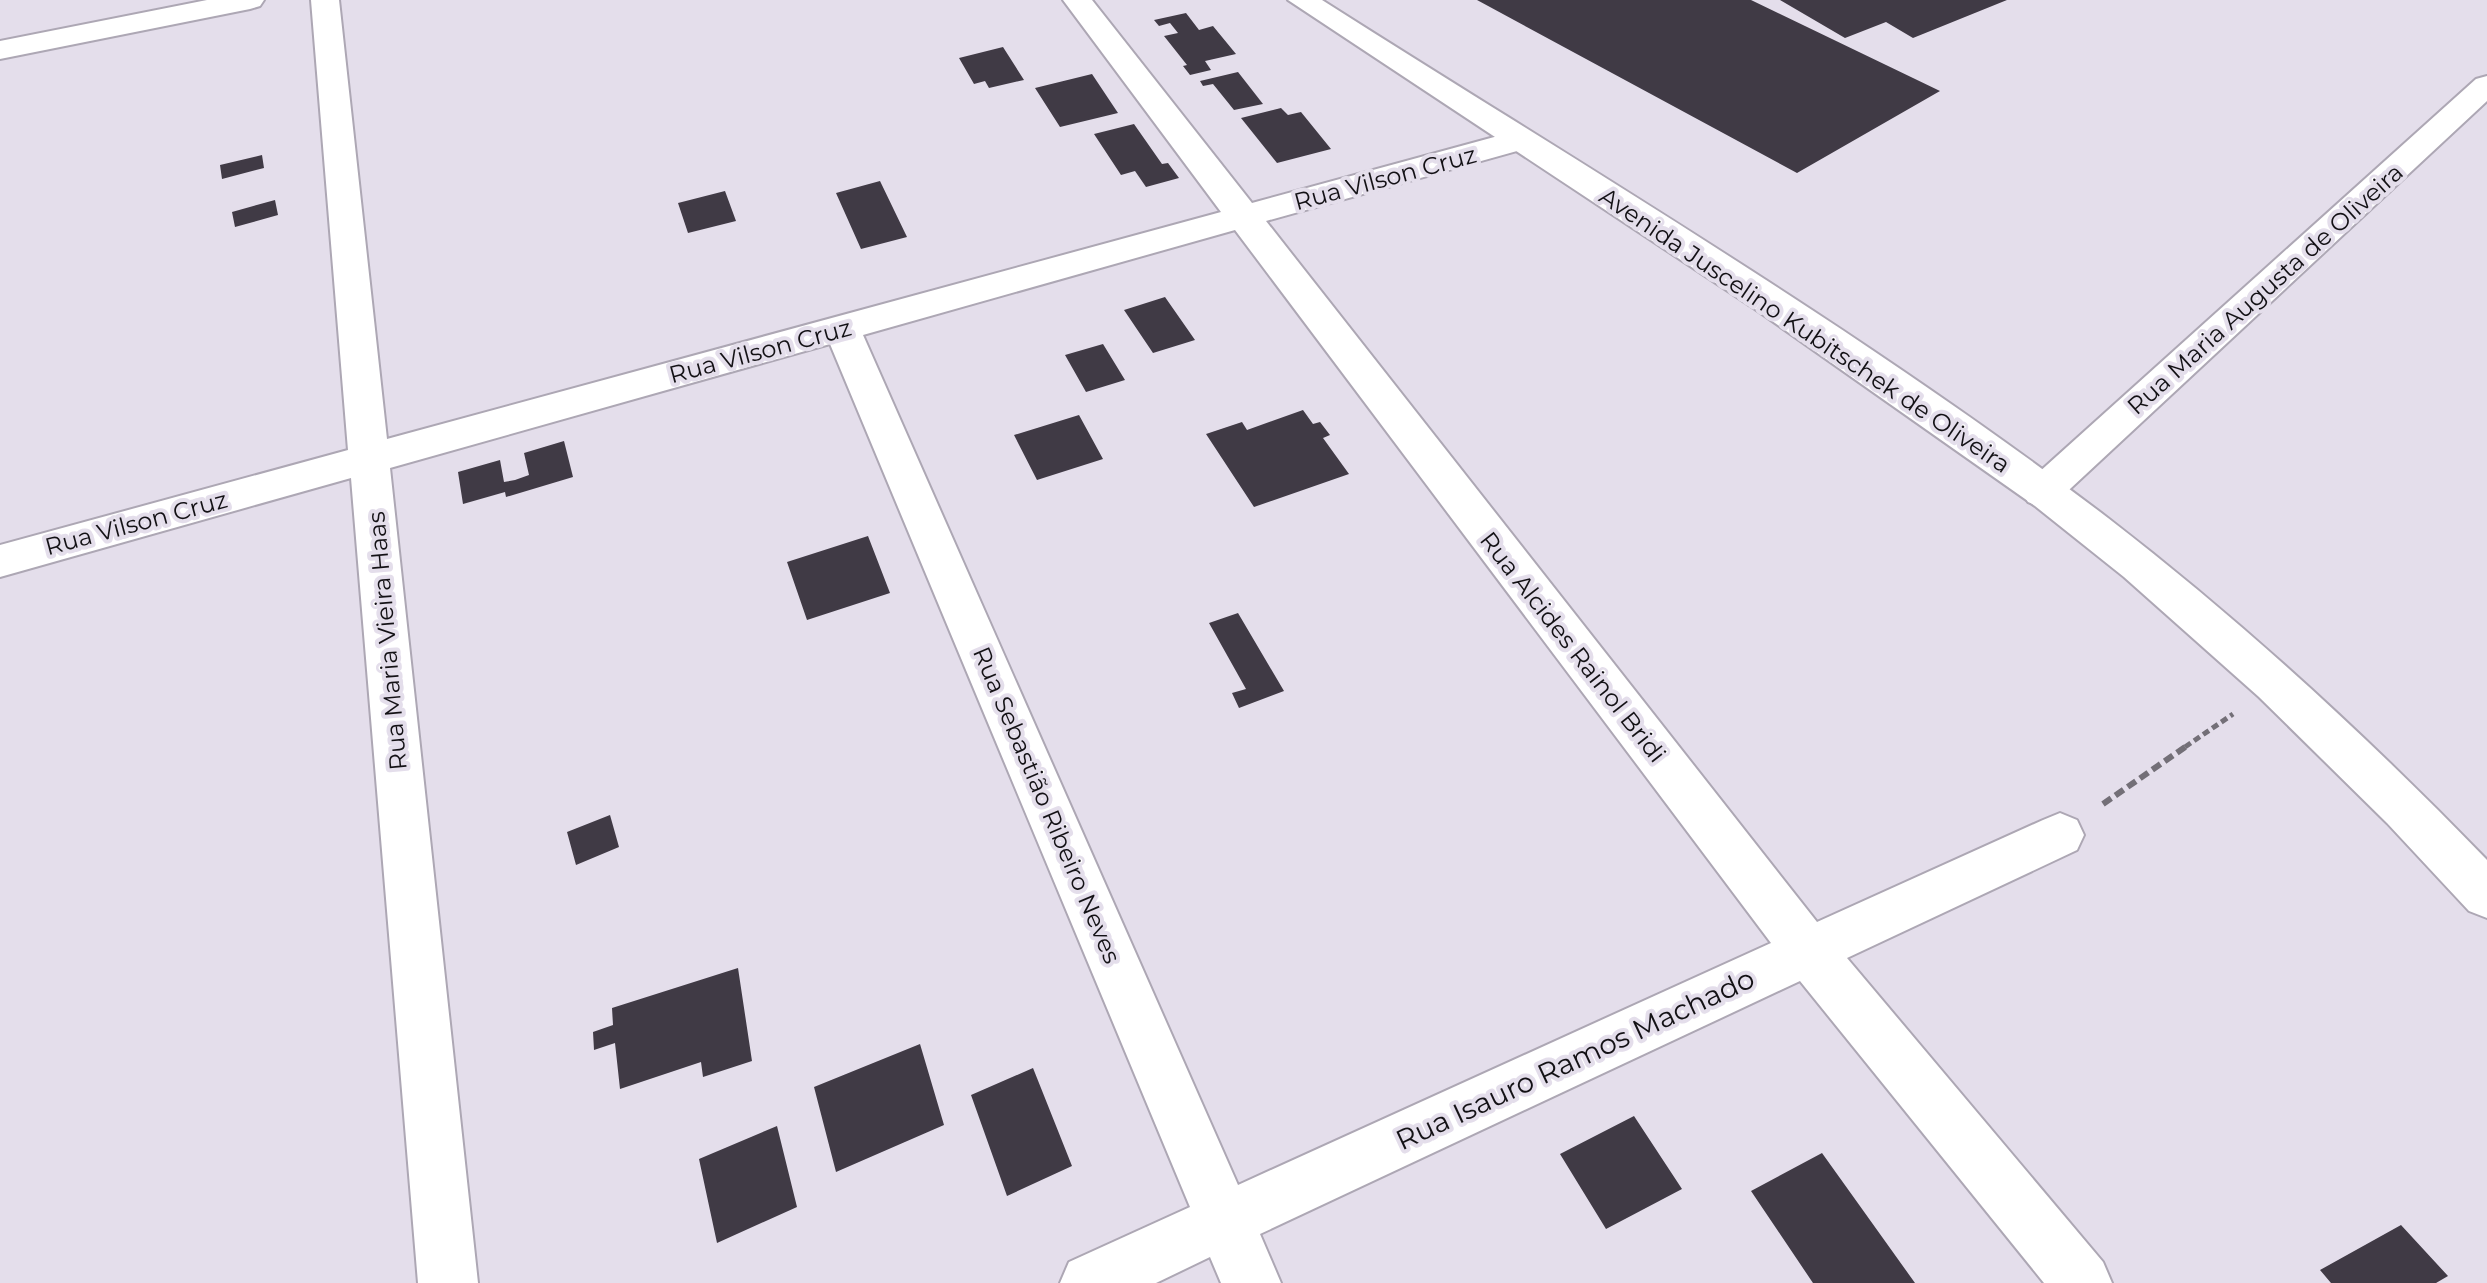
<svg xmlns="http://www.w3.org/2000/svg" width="2487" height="1283" font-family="Montserrat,sans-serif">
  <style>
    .building { fill: #403a45 }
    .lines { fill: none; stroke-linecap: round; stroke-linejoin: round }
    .minor-casing { stroke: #ada7b4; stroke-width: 4 }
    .major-casing { stroke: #ada7b4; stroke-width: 4 }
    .path-far1 { stroke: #736f77; stroke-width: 5; stroke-dasharray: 7 4; stroke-linecap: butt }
    .path { stroke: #736f77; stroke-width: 6; stroke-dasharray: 10 5; stroke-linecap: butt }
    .minor { fill: #fff; fill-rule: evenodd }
    .major { fill: #fff; fill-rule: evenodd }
    .labels { text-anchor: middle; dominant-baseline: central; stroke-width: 8; stroke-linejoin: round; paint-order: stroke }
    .street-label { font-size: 24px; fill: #131115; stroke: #e4deeb }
    .near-street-label { font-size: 28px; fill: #131115; stroke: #e4deeb }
  </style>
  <rect width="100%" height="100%" fill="#e4deeb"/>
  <!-- building -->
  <path class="building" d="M1477,0H1751L1940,91L1797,173Z
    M1780,0H2007L1913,38L1886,22L1845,38Z
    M1186,13L1199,30L1213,26L1236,54L1205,61L1211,70L1190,75L1183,66L1187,65L1164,36L1178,33L1170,23L1159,26L1154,20Z
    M1003,47L1024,80L989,88L985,81L974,84L959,58Z
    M1238,72L1263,104L1234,110L1213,84L1203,86L1200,81Z
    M1092,74L1118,113L1060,127L1035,88Z
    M1281,108L1288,115L1301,112L1331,149L1277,163L1241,118Z
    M1134,124L1162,164L1168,163L1179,178L1146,187L1135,171L1121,175L1094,134Z
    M262,155L264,168L222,179L220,165Z
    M880,181L907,237L861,249L836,193Z
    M725,191L736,221L688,233L678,203Z
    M275,200L278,215L235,227L232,212Z
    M1165,297L1195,340L1153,353L1124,310Z
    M1103,344L1125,380L1086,392L1065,355Z
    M1303,410L1313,424L1320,422L1330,435L1323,438L1349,474L1254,507L1206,434L1242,422L1247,430Z
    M1079,415L1103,459L1037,480L1014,435Z
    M564,441L573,477L506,497L505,492L463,504L458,472L500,460L504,482L515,480L529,475L524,453Z
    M868,536L890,593L807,620L787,562Z
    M1238,613L1284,691L1239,708L1232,693L1246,689L1209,623Z
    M610,815L619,847L576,865L567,832Z
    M738,968L752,1061L703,1077L701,1062L620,1089L615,1043L594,1050L593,1032L613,1025L612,1008Z
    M920,1044L944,1125L836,1172L814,1087Z
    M1033,1068L1072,1166L1007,1196L971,1095Z
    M1634,1116L1682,1189L1606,1229L1560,1154Z
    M777,1126L797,1207L717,1243L699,1159Z
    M1822,1153L1915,1283H1813L1751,1191Z
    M2401,1225L2448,1276L2436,1283H2331L2320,1270Z"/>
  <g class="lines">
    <defs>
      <path id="minor" d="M207,0H264L260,6L250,9L0,59V41Z
        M311,0H339L387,439L1221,212L1063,0H1092L1252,203L1509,133H1531L1536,140L1531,147L1266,221L1817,922L2043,820L2060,813L2077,820L2084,835L2077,850L1847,958L2103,1262L2112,1283H2044L1800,981L1260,1234L1281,1283H1221L1210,1257L1156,1283H1060L1069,1262L1190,1207L830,344L390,468L478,1283H418L351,478L0,577V545L348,450ZM1235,230L1771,943L1238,1185L863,335Z
        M2487,76V101L2056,502L2042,507L2028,502L2022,492L2028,482L2476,79Z"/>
      <path id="major" d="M1288,0H1322C1586,168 1859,328 2108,518C2243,622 2369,738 2487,860V918L2469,911L2387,823L2259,697L2124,577L2035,506L1755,309Z"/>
    </defs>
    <!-- minor casing -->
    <use href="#minor" class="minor-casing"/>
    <!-- major casing -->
    <use href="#major" class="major-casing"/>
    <!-- path-far1 -->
    <path class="path-far1" d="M2185,747L2233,714"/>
    <!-- path -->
    <path class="path" d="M2103,804L2188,745"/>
    <!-- minor -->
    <use href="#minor" class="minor"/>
    <!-- major -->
    <use href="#major" class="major"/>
  </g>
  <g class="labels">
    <!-- street labels -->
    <g class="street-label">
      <text transform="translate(1385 178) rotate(-15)">Rua Vilson Cruz</text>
      <text transform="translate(2265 289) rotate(-42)">Rua Maria Augusta de Oliveira</text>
      <text transform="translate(1805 330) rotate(34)">Avenida Juscelino Kubitschek de Oliveira</text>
      <text transform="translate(760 351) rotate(-15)">Rua Vilson Cruz</text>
      <text transform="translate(136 523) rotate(-15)">Rua Vilson Cruz</text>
      <text transform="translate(387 641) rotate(-95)">Rua Maria Vieira Haas</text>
      <text transform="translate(1573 647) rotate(52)">Rua Alcides Rainol Bridi</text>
      <text transform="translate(1047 805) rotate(67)">Rua Sebastião Ribeiro Neves</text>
    </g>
    <!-- near-street labels -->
    <g class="near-street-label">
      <text transform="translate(1575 1059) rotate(-25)">Rua Isauro Ramos Machado</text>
    </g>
  </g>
</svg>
